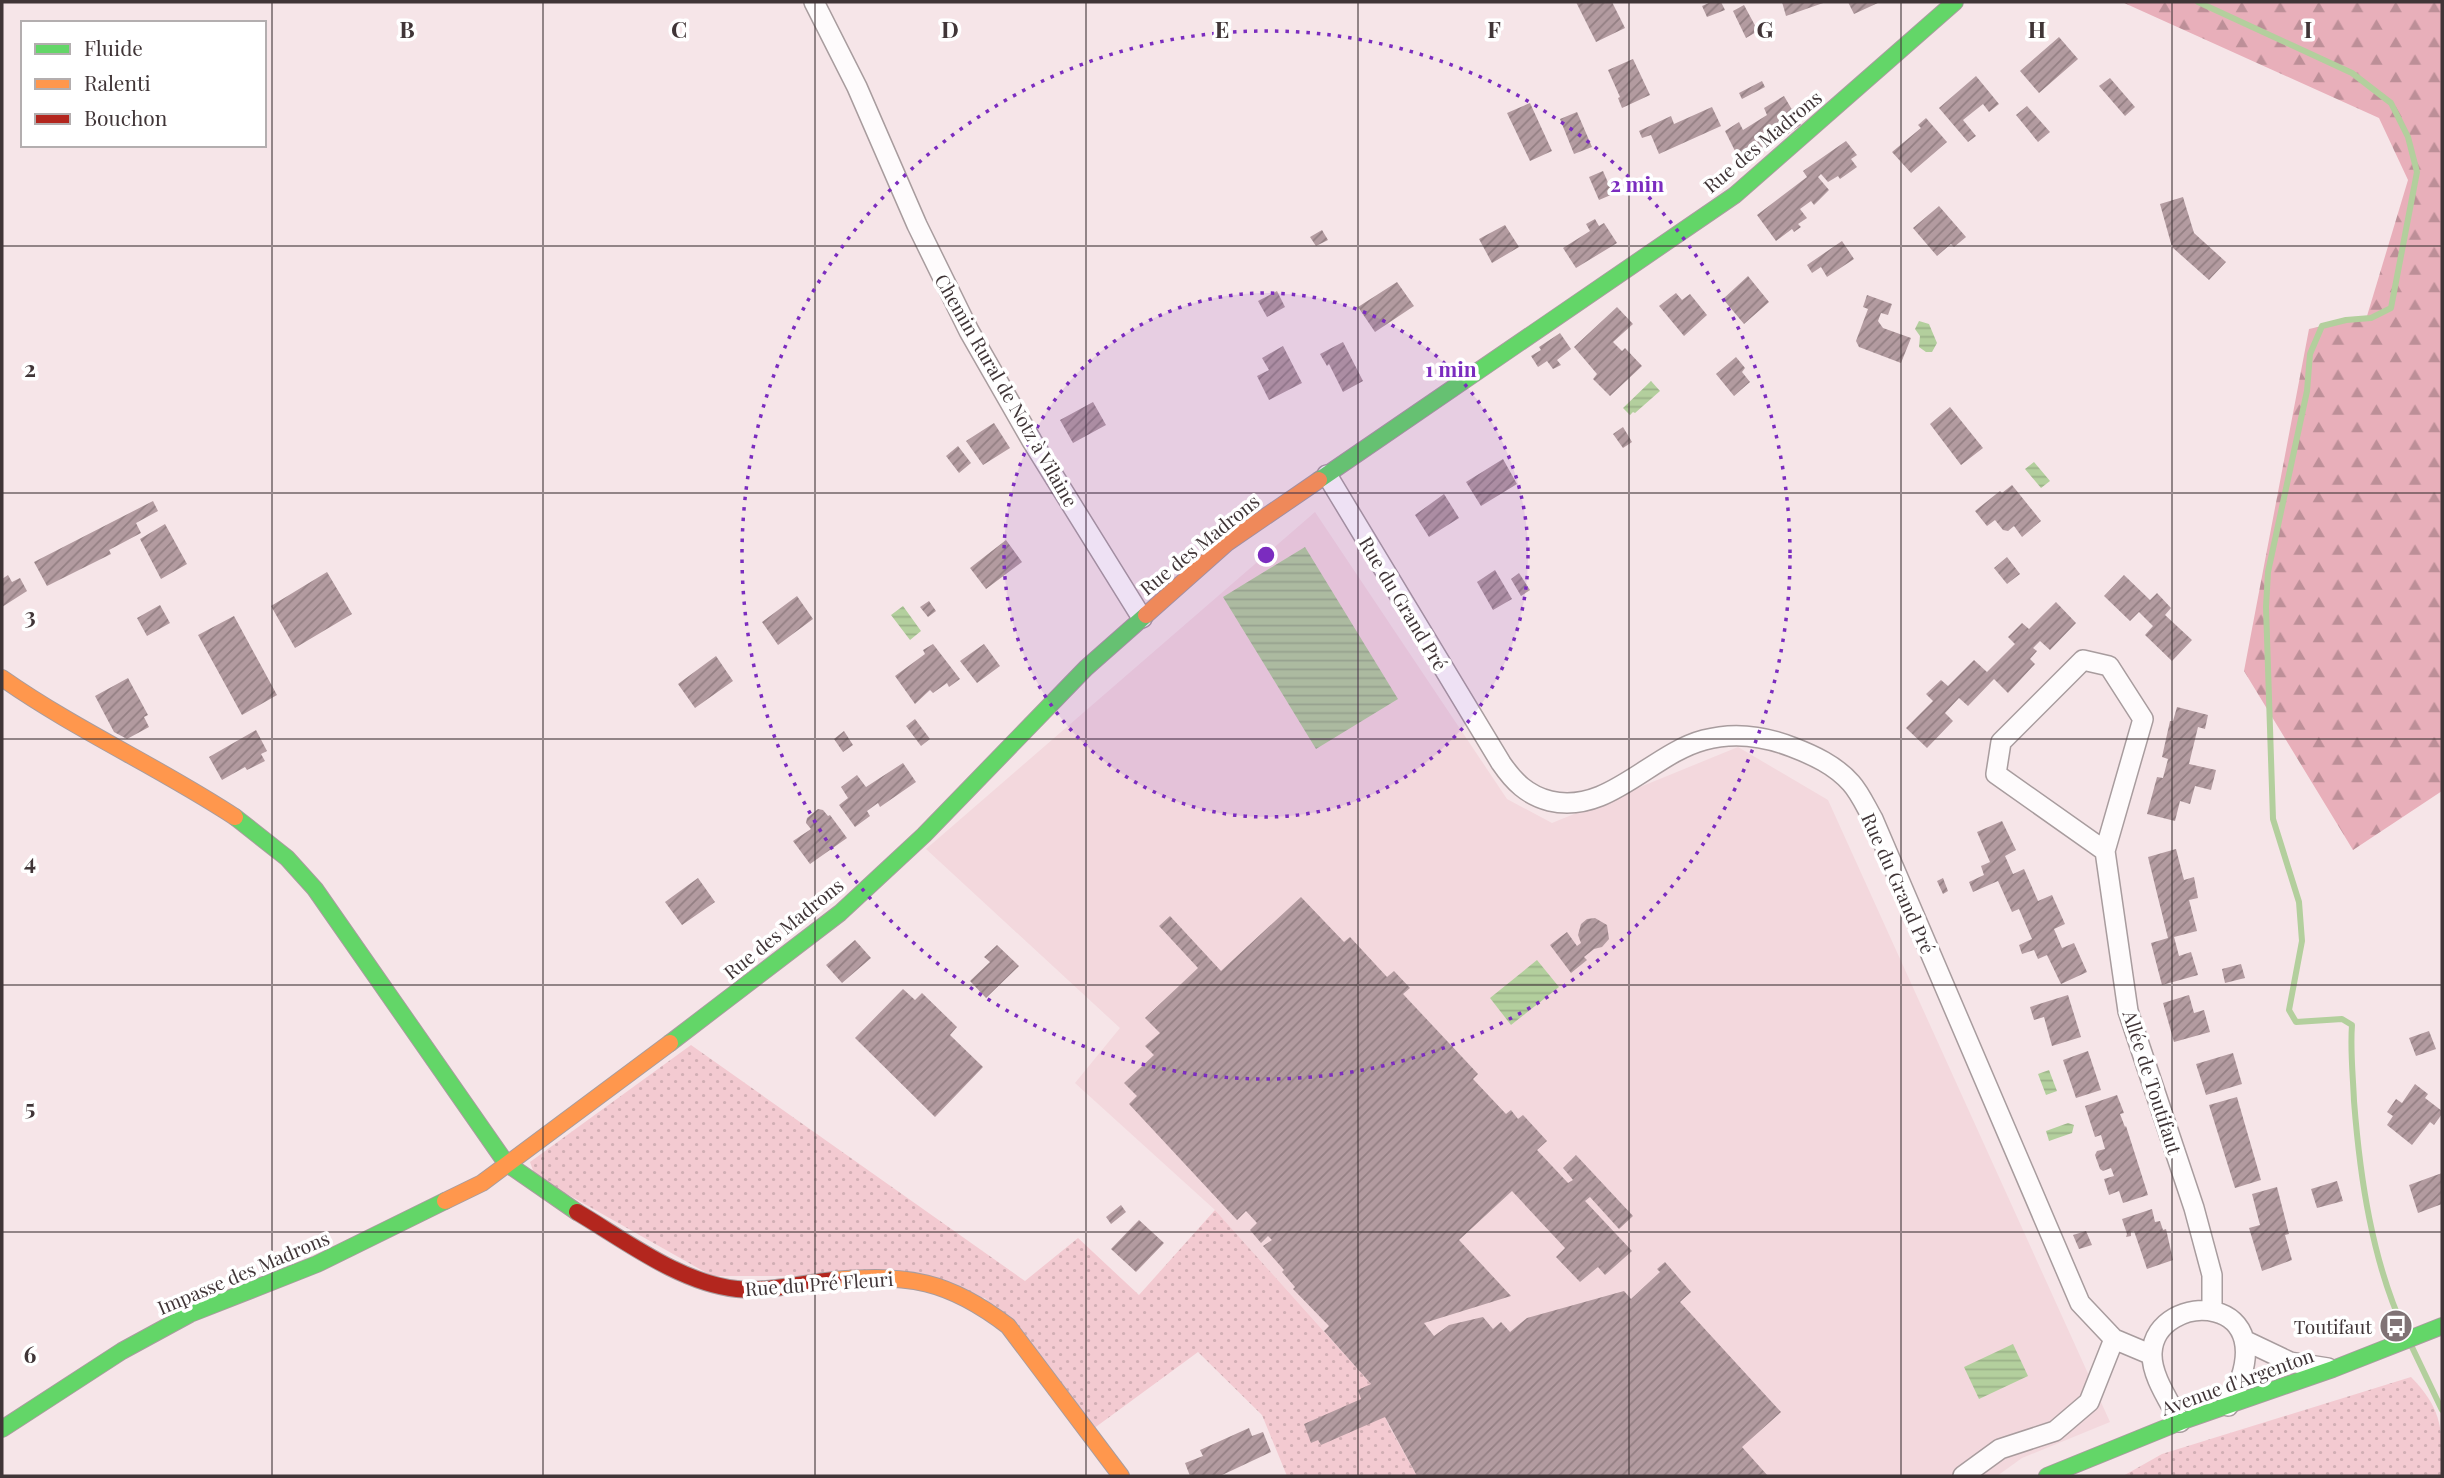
<svg xmlns="http://www.w3.org/2000/svg" width="2444" height="1478" font-family="'Playfair Display',serif">
  <style>
    .built { fill: #f3d8dd }
    .grass { fill: url(#grass-dots) }
    .forest { fill: url(#forest-firs) }
    .water { fill: url(#water-rules) }
    .lines { fill: none; stroke-linecap: round; stroke-linejoin: round }
    .stream { stroke: #b3cf9d; stroke-width: 6 }
    .building { fill: url(#building-hatch) }
    .street-casing { stroke: #a89c9e; stroke-width: 22 }
    .fast-casing { stroke: #a89c9e; stroke-width: 18 }
    .slow-casing { stroke: #a89c9e; stroke-width: 18 }
    .jam-casing { stroke: #a89c9e; stroke-width: 18 }
    .street { stroke: #fefbfc; stroke-width: 19 }
    .fast { stroke: #63d668; stroke-width: 16 }
    .slow { stroke: #ff974d; stroke-width: 16 }
    .jam { stroke: #b3261e; stroke-width: 16 }
    .grid { fill: none; stroke: #403537; stroke-width: 2; stroke-opacity: 0.55 }
    .ring { fill: none; stroke: #7b2cbf; stroke-width: 3.5; stroke-dasharray: 3.5 7 }
    .labels { text-anchor: middle; dominant-baseline: central; stroke-width: 7; stroke-linejoin: round; paint-order: stroke }
    .street-label { font-size: 19px; fill: #403537; stroke: #fff }
    .poi-label { font-size: 19px; fill: #403537; stroke: #fff; text-anchor: end }
    .grid-label { font-size: 23px; text-anchor: middle; font-weight: bold; fill: #403537; stroke: #fff; stroke-width: 7; stroke-linejoin: round; paint-order: stroke }
    .centre { fill: #7b2cbf; stroke: #fff; stroke-width: 3.5 }
    .ring-label { font-size: 21px; text-anchor: middle; font-weight: bold; fill: #7b2cbf; stroke: #fff; stroke-width: 7; stroke-linejoin: round; paint-order: stroke }
  </style>
  <defs>
    <pattern id="grass-dots" width="8" height="8" patternUnits="userSpaceOnUse" patternTransform="scale(1.75)"><rect width="8" height="8" fill="#f3cad1"/><path d="M2 2h.1M6 6h.1" fill="none" stroke="#d1aeb4" stroke-width="1.8" stroke-linecap="round"/></pattern>
    <pattern id="forest-firs" width="22" height="20" patternUnits="userSpaceOnUse" patternTransform="scale(1.75)"><rect width="22" height="20" fill="#e8afba"/><path d="M5 1l3.5 6h-7zM16 11l3.5 6h-7z" fill="#bd8f98"/></pattern>
    <pattern id="water-rules" width="6" height="5" patternUnits="userSpaceOnUse" patternTransform="scale(1.75)"><rect width="6" height="5" fill="#b3cf9d"/><path d="M0 2.5h6" fill="none" stroke="#9bb288"/></pattern>
    <pattern id="building-hatch" width="6" height="6" patternUnits="userSpaceOnUse" patternTransform="scale(1.75)"><rect width="6" height="6" fill="#b39ba0"/><path d="M-1 1l2-2M0 6l6-6M5 7l2-2" fill="none" stroke="#937f83"/></pattern>
  </defs>
  <rect width="100%" height="100%" fill="#f6e5e8"/>
  <!-- built -->
  <path class="built" d="M1315,512L1507,799L1552,823L1738,747L1828,800L2110,1422L2022,1458L1997,1476H1417L1389,1426L1371,1384L1215,1210L1075,1083L1120,1028L926,849Z"/>
  <!-- grass -->
  <path class="grass" d="M691,1045L1025,1281L1078,1238L1139,1295L1215,1210L1371,1384L1389,1426L1417,1476H1287L1262,1415L1198,1352L1093,1429L985,1298L797,1276H712L535,1176L530,1162Z
    M2411,1377C2444,1411 2442,1430 2442,1476H2123L2162,1454Z"/>
  <!-- forest -->
  <path class="forest" d="M2122,2H2442V791L2353,850L2244,671L2309,329L2367,316L2408,180L2379,118Z"/>
  <!-- water -->
  <path class="water" d="M1919,321L1929,324L1937,343L1932,352H1926L1919,347L1920,336L1915,329Z
    M1651,381L1660,391L1635,413L1633,412L1630,415L1623,408Z
    M2034,462L2050,481L2041,488L2025,469Z
    M1305,547L1398,699L1316,749L1223,597Z
    M903,606L921,631L910,640L891,615Z
    M1537,960L1559,987L1511,1025L1490,998Z
    M2049,1070L2057,1091L2046,1095L2038,1074Z
    M2068,1123L2074,1125L2072,1133L2049,1141L2046,1131Z
    M2013,1344L2028,1376L1979,1399L1964,1367Z"/>
  <g class="lines">
    <!-- stream -->
    <path class="stream" d="M2198,2L2352,73L2391,103L2408,137L2417,172L2391,308L2371,318L2346,320L2322,326L2310,354L2307,391L2268,572L2266,607L2273,819L2299,902L2302,941L2289,1010L2296,1022L2342,1019L2352,1025C2350,1050 2353,1075 2354,1101C2360,1178 2372,1261 2405,1332
      M2411,1345L2442,1410"/>
  </g>
  <!-- building -->
  <path class="building" d="M1576,2H1612L1625,28L1596,42Z
    M1711,2H1721L1725,10L1707,17L1702,6Z
    M1782,2H1826L1786,16Z
    M1848,2H1880L1854,14Z
    M1744,5L1758,31L1746,38L1733,11Z
    M2059,37L2078,59L2039,93L2020,71Z
    M1633,59L1650,95L1622,108L1618,98L1620,97L1608,70Z
    M1976,76L1999,104L1989,112L1983,104L1963,120L1976,136L1968,142L1939,108Z
    M2110,78L2135,107L2125,116L2099,86Z
    M1762,81L1765,87L1742,99L1739,93Z
    M1784,96L1801,125L1742,165L1725,131L1739,122L1743,130L1767,115L1764,108Z
    M1530,103L1552,151L1530,161L1507,113Z
    M2027,106L2050,132L2038,142L2016,115Z
    M1712,107L1721,126L1659,154L1651,135L1642,138L1639,131L1671,116L1674,124Z
    M1577,112L1592,147L1574,154L1560,119Z
    M1926,118L1947,142L1911,173L1892,152L1921,128L1918,125Z
    M1846,141L1857,155L1851,159L1857,167L1840,179L1838,176L1828,182L1821,174L1818,177L1829,190L1814,205L1811,201L1800,209L1807,218L1798,224L1801,227L1794,232L1792,229L1776,241L1757,215L1807,177L1803,171Z
    M1603,171L1613,194L1599,200L1589,177Z
    M2183,197L2194,233L2226,262L2209,280L2172,247L2160,204Z
    M1939,206L1966,237L1954,247L1951,244L1937,256L1913,228Z
    M1595,219L1599,226L1604,223L1617,243L1576,268L1563,248L1590,231L1586,224Z
    M1505,225L1519,247L1492,263L1479,239Z
    M1322,230L1328,240L1316,246L1310,237Z
    M1842,241L1854,259L1827,277L1821,267L1812,273L1807,265Z
    M1748,276L1769,302L1744,324L1723,299Z
    M1397,282L1414,306L1375,332L1358,307Z
    M1277,291L1285,307L1267,317L1258,301Z
    M1676,293L1682,300L1690,294L1707,315L1684,336L1659,306Z
    M1867,295L1892,304L1888,315L1881,313L1878,321L1883,328L1911,338L1901,363L1859,347L1856,341L1868,309L1863,307Z
    M1617,307L1633,324L1613,342L1622,351L1625,348L1642,366L1610,396L1593,379L1597,374L1574,347Z
    M1560,333L1571,349L1557,360L1561,365L1553,369L1547,361L1538,367L1531,356L1541,350L1539,347Z
    M1343,342L1363,381L1343,392L1329,364L1327,366L1320,354Z
    M1283,346L1302,383L1269,400L1257,376L1269,370L1262,358Z
    M1736,357L1745,368L1742,372L1750,382L1734,396L1716,374Z
    M1093,402L1106,425L1073,443L1060,420Z
    M1950,407L1983,448L1961,465L1930,424Z
    M994,423L1010,448L983,465L966,441Z
    M1623,427L1632,442L1623,448L1613,434Z
    M958,446L971,463L959,473L946,456Z
    M1503,459L1517,484L1481,506L1466,482Z
    M2012,485L2041,521L2022,537L2014,526L2008,531L2003,530L1995,520L1987,526L1975,511L2000,491L2002,493Z
    M1444,494L1459,518L1429,537L1415,515Z
    M153,501L158,511L136,523L141,533L109,550L111,554L47,586L34,562Z
    M165,524L187,564L161,579L140,539Z
    M1006,540L1022,562L986,589L970,568Z
    M2007,557L2020,574L2007,584L1994,568Z
    M1495,570L1512,599L1493,610L1477,582Z
    M327,572L352,614L295,648L271,606Z
    M1519,573L1530,590L1521,596L1511,579Z
    M8,575L12,582L20,578L27,591L2,607V579Z
    M2124,575L2150,600L2157,593L2171,608L2165,615L2192,640L2172,661L2145,635L2153,626L2139,612L2130,621L2104,596Z
    M797,596L813,619L778,645L762,622Z
    M929,601L936,611L928,617L920,607Z
    M2056,602L2076,623L2050,650L2040,641L2033,648L2037,651L2030,659L2035,664L2008,693L1994,679L1968,706L1959,698L1945,713L1953,721L1927,748L1906,728L1933,701L1926,694L1941,680L1948,686L1974,660L1987,672L2015,644L2008,637L2022,623L2029,629Z
    M160,605L170,623L147,636L137,618Z
    M234,616L277,695L242,715L198,635Z
    M933,644L960,679L949,687L947,683L933,693L930,690L915,704L895,676L925,654L923,650Z
    M984,644L1000,666L977,683L960,661Z
    M716,656L733,681L695,708L678,684Z
    M128,678L148,715L144,717L149,727L127,739L114,732L95,696Z
    M2177,707L2208,715L2205,729L2198,727L2189,764L2216,770L2211,790L2195,786L2190,804L2180,801L2175,821L2147,814L2157,777L2163,778L2168,759L2162,757L2170,721H2173Z
    M915,719L930,739L921,746L906,726Z
    M256,730L267,751L261,754L265,761L247,770L245,767L222,780L209,757Z
    M844,731L853,745L843,752L834,739Z
    M903,763L916,782L880,807L878,803L867,811L870,816L855,827L839,805L848,798L841,787L857,775L866,787Z
    M818,809L823,810L828,816L830,815L847,838L810,864L793,841L811,829L806,823L807,818Z
    M2002,821L2016,850L2005,856L2013,874L2024,869L2038,901L2052,895L2065,924L2054,929L2062,948L2074,943L2087,972L2061,984L2047,955L2038,959L2034,950L2022,954L2019,945L2032,939L2019,909L2012,912L1998,881L1973,892L1969,882L1984,875L1981,866L1990,862L1977,832Z
    M2176,849L2184,880L2194,877L2198,898L2189,900L2197,931L2174,937L2179,956L2191,952L2198,975L2162,985L2151,943L2168,938L2148,857Z
    M698,878L715,902L682,925L665,902Z
    M1943,878L1948,891L1943,894L1937,881Z
    M1301,897L1344,942L1350,937L1387,977L1394,971L1410,988L1403,994L1478,1074L1473,1079L1506,1114L1511,1110L1518,1119L1523,1115L1547,1141L1537,1150L1568,1183L1573,1180L1563,1168L1576,1155L1633,1216L1619,1229L1590,1197L1585,1201L1632,1251L1605,1275L1598,1267L1580,1282L1556,1257L1565,1248L1512,1191L1459,1240L1511,1296L1424,1323L1434,1336L1449,1325L1483,1317L1493,1329L1501,1322L1510,1332L1527,1318L1624,1291L1631,1299L1660,1272L1657,1269L1665,1262L1691,1292L1680,1302L1781,1412L1742,1447L1768,1476H1417L1385,1417L1321,1445L1318,1440L1311,1443L1304,1424L1361,1399L1358,1390L1371,1384L1324,1331L1329,1326L1293,1289L1295,1287L1282,1272L1284,1270L1263,1246L1272,1240L1268,1236L1261,1243L1250,1230L1257,1223L1246,1211L1237,1220L1129,1104L1137,1096L1124,1083L1154,1055L1145,1046L1160,1033L1145,1018L1198,968L1159,926L1170,916L1221,971Z
    M1595,918L1607,925L1609,939L1602,947L1594,949L1584,957L1587,960L1571,973L1550,945L1567,932L1577,946L1581,943L1578,935L1581,924L1587,919Z
    M855,940L871,958L842,983L826,965Z
    M997,945L1019,966L986,998L970,981L990,962L984,957Z
    M2241,964L2245,978L2225,983L2222,969Z
    M903,989L915,1000L922,993L957,1027L950,1035L983,1067L935,1117L855,1038Z
    M2068,995L2081,1037L2052,1046L2044,1017L2034,1020L2030,1007Z
    M2189,995L2194,1013L2204,1010L2210,1032L2174,1042L2163,1003Z
    M2429,1031L2436,1049L2416,1056L2409,1038Z
    M2088,1051L2101,1090L2076,1098L2063,1060Z
    M2233,1053L2242,1084L2206,1095L2196,1064Z
    M2415,1084L2428,1094L2425,1098L2442,1111V1114L2434,1125L2430,1122L2412,1145L2387,1125L2393,1116L2387,1112L2396,1099L2402,1103Z
    M2117,1095L2124,1113L2120,1114L2125,1127L2126,1126L2148,1195L2123,1203L2119,1191L2109,1195L2104,1179L2114,1176L2111,1168L2103,1171L2100,1169L2095,1155L2097,1151L2105,1149L2101,1135L2095,1137L2085,1106Z
    M2237,1097L2261,1180L2235,1188L2209,1105Z
    M2442,1173V1204L2418,1213L2409,1185Z
    M2337,1181L2343,1201L2317,1208L2311,1189Z
    M2277,1187L2289,1234L2285,1235L2292,1260L2262,1271L2249,1228L2260,1225L2252,1194Z
    M1121,1205L1126,1212L1111,1224L1106,1217Z
    M2152,1209L2155,1222L2160,1221L2163,1230L2166,1229L2173,1260L2147,1269L2134,1231L2131,1232V1236L2126,1237L2127,1234L2122,1219Z
    M1139,1220L1164,1243L1136,1272L1111,1249Z
    M2086,1231L2092,1245L2079,1249L2073,1235Z
    M1249,1428L1252,1436L1263,1432L1271,1452L1220,1476H1190L1185,1463L1203,1456L1200,1450Z"/>
  <g class="lines">
    <defs>
      <path id="street" d="M814,2L857,87L917,225L969,331L1032,441L1142,618
        M1327,475L1501,763C1514,782 1527,795 1550,801C1608,815 1651,754 1704,740C1733,732 1764,736 1792,747C1813,755 1835,765 1851,783C1860,793 1866,807 1873,819L2080,1303L2114,1339L2152,1355
        M2105,851L1996,774L2001,742L2083,660L2109,666L2143,719L2105,851L2128,1011L2194,1208L2212,1275V1310
        M2246,1341L2290,1362L2328,1368
        M2180,1422C2170,1402 2151,1376 2152,1353C2155,1289 2293,1290 2228,1406
        M1963,1476L2000,1449L2055,1431L2089,1402L2114,1339"/>
      <path id="fast" d="M1319,480L1735,195L1955,2
        M235,817L287,858L315,889L506,1163L577,1212
        M670,1043L840,913L924,835L1086,668L1146,615
        M2,1429L122,1351L190,1314L317,1264L445,1201
        M2047,1476L2180,1422L2333,1369L2442,1326"/>
      <path id="slow" d="M1146,615L1227,543L1319,480
        M2,678C76,730 159,767 235,817
        M445,1201L482,1183L670,1043
        M834,1280C908,1274 948,1280 1008,1326L1121,1476"/>
      <path id="jam" d="M577,1212C626,1241 680,1283 737,1289C768,1292 803,1283 834,1280"/>
    </defs>
    <!-- street casing -->
    <use href="#street" class="street-casing"/>
    <!-- fast casing -->
    <use href="#fast" class="fast-casing"/>
    <!-- slow casing -->
    <use href="#slow" class="slow-casing"/>
    <!-- jam casing -->
    <use href="#jam" class="jam-casing"/>
    <!-- street -->
    <use href="#street" class="street"/>
    <!-- fast -->
    <use href="#fast" class="fast"/>
    <!-- slow -->
    <use href="#slow" class="slow"/>
    <!-- jam -->
    <use href="#jam" class="jam"/>
  </g>
  <!-- grid -->
  <path class="grid" d="M272,2V1476M543,2V1476M815,2V1476M1086,2V1476M1358,2V1476M1629,2V1476M1901,2V1476M2172,2V1476M2,246H2442M2,493H2442M2,739H2442M2,985H2442M2,1232H2442"/>
  <!-- distance rings -->
  <circle cx="1266" cy="555" r="262" fill="#7b2cbf" fill-opacity=".12"/>
  <g class="ring">
    <circle cx="1266" cy="555" r="262"/>
    <circle cx="1266" cy="555" r="524"/>
  </g>
  <!-- icons -->
  <defs>
    <symbol id="bus-disc" viewBox="-11 -11 22 22"><circle r="9.5" fill="#807375" stroke="#fff"/><path d="M-5-6H5V4H4V6H2V4H-2V6H-4V4H-5ZM-3.5-4V0h7V-4ZM-3.5 1.2v1.5H-2V1.2ZM2 1.2v1.5H3.5V1.2Z" fill="#fff"/></symbol>
  </defs>
  <g fill-rule="evenodd">
    <use href="#bus-disc" x="2377" y="1307" width="38" height="38"/>
  </g>
  <g class="labels">
    <!-- street labels -->
    <g class="street-label">
      <text transform="translate(1762 141) rotate(-40)">Rue des Madrons</text>
      <text transform="translate(1007 390) rotate(60)">Chemin Rural de Notz à Vilaine</text>
      <text transform="translate(1199 544) rotate(-39)">Rue des Madrons</text>
      <text transform="translate(1404 603) rotate(59)">Rue du Grand Pré</text>
      <text transform="translate(1899 883) rotate(66)">Rue du Grand Pré</text>
      <text transform="translate(783 928) rotate(-39)">Rue des Madrons</text>
      <text transform="translate(2153 1082) rotate(72)">Allée de Toutifaut</text>
      <text transform="translate(243 1272) rotate(-23)">Impasse des Madrons</text>
      <text transform="translate(819 1283) rotate(-4)">Rue du Pré Fleuri</text>
      <text transform="translate(2237 1381) rotate(-20)">Avenue d'Argenton</text>
    </g>
    <!-- poi labels -->
    <g class="poi-label">
      <text x="2372" y="1326">Toutifaut</text>
    </g>
  </g>
  <g class="grid-label">
    <text x="407" y="38">B</text>
    <text x="679" y="38">C</text>
    <text x="950" y="38">D</text>
    <text x="1222" y="38">E</text>
    <text x="1494" y="38">F</text>
    <text x="1765" y="38">G</text>
    <text x="2037" y="38">H</text>
    <text x="2308" y="38">I</text>
    <text x="30" y="377">2</text>
    <text x="30" y="624">3</text>
    <text x="30" y="870">4</text>
    <text x="30" y="1116">5</text>
    <text x="30" y="1363">6</text>
  </g>
  <circle cx="1266" cy="555" r="10" class="centre"/>
  <g class="ring-label">
    <text x="1637" y="192">2 min</text>
    <text x="1451" y="377">1 min</text>
  </g>
  <!-- border -->
  <rect width="2444" height="1478" fill="none" stroke="#403537" stroke-width="7"/>
  <!-- legend -->
  <rect x="21" y="21" width="245" height="126" fill="#ffffff" stroke="#b3aeaf" stroke-width="2"/>
  <rect x="35" y="44" width="35" height="10" fill="#63d668" stroke="#b3aeaf" stroke-width="2"/>
  <text x="84" y="56" font-size="21" fill="#403537">Fluide</text>
  <rect x="35" y="79" width="35" height="10" fill="#ff974d" stroke="#b3aeaf" stroke-width="2"/>
  <text x="84" y="91" font-size="21" fill="#403537">Ralenti</text>
  <rect x="35" y="114" width="35" height="10" fill="#b3261e" stroke="#b3aeaf" stroke-width="2"/>
  <text x="84" y="126" font-size="21" fill="#403537">Bouchon</text>
</svg>
